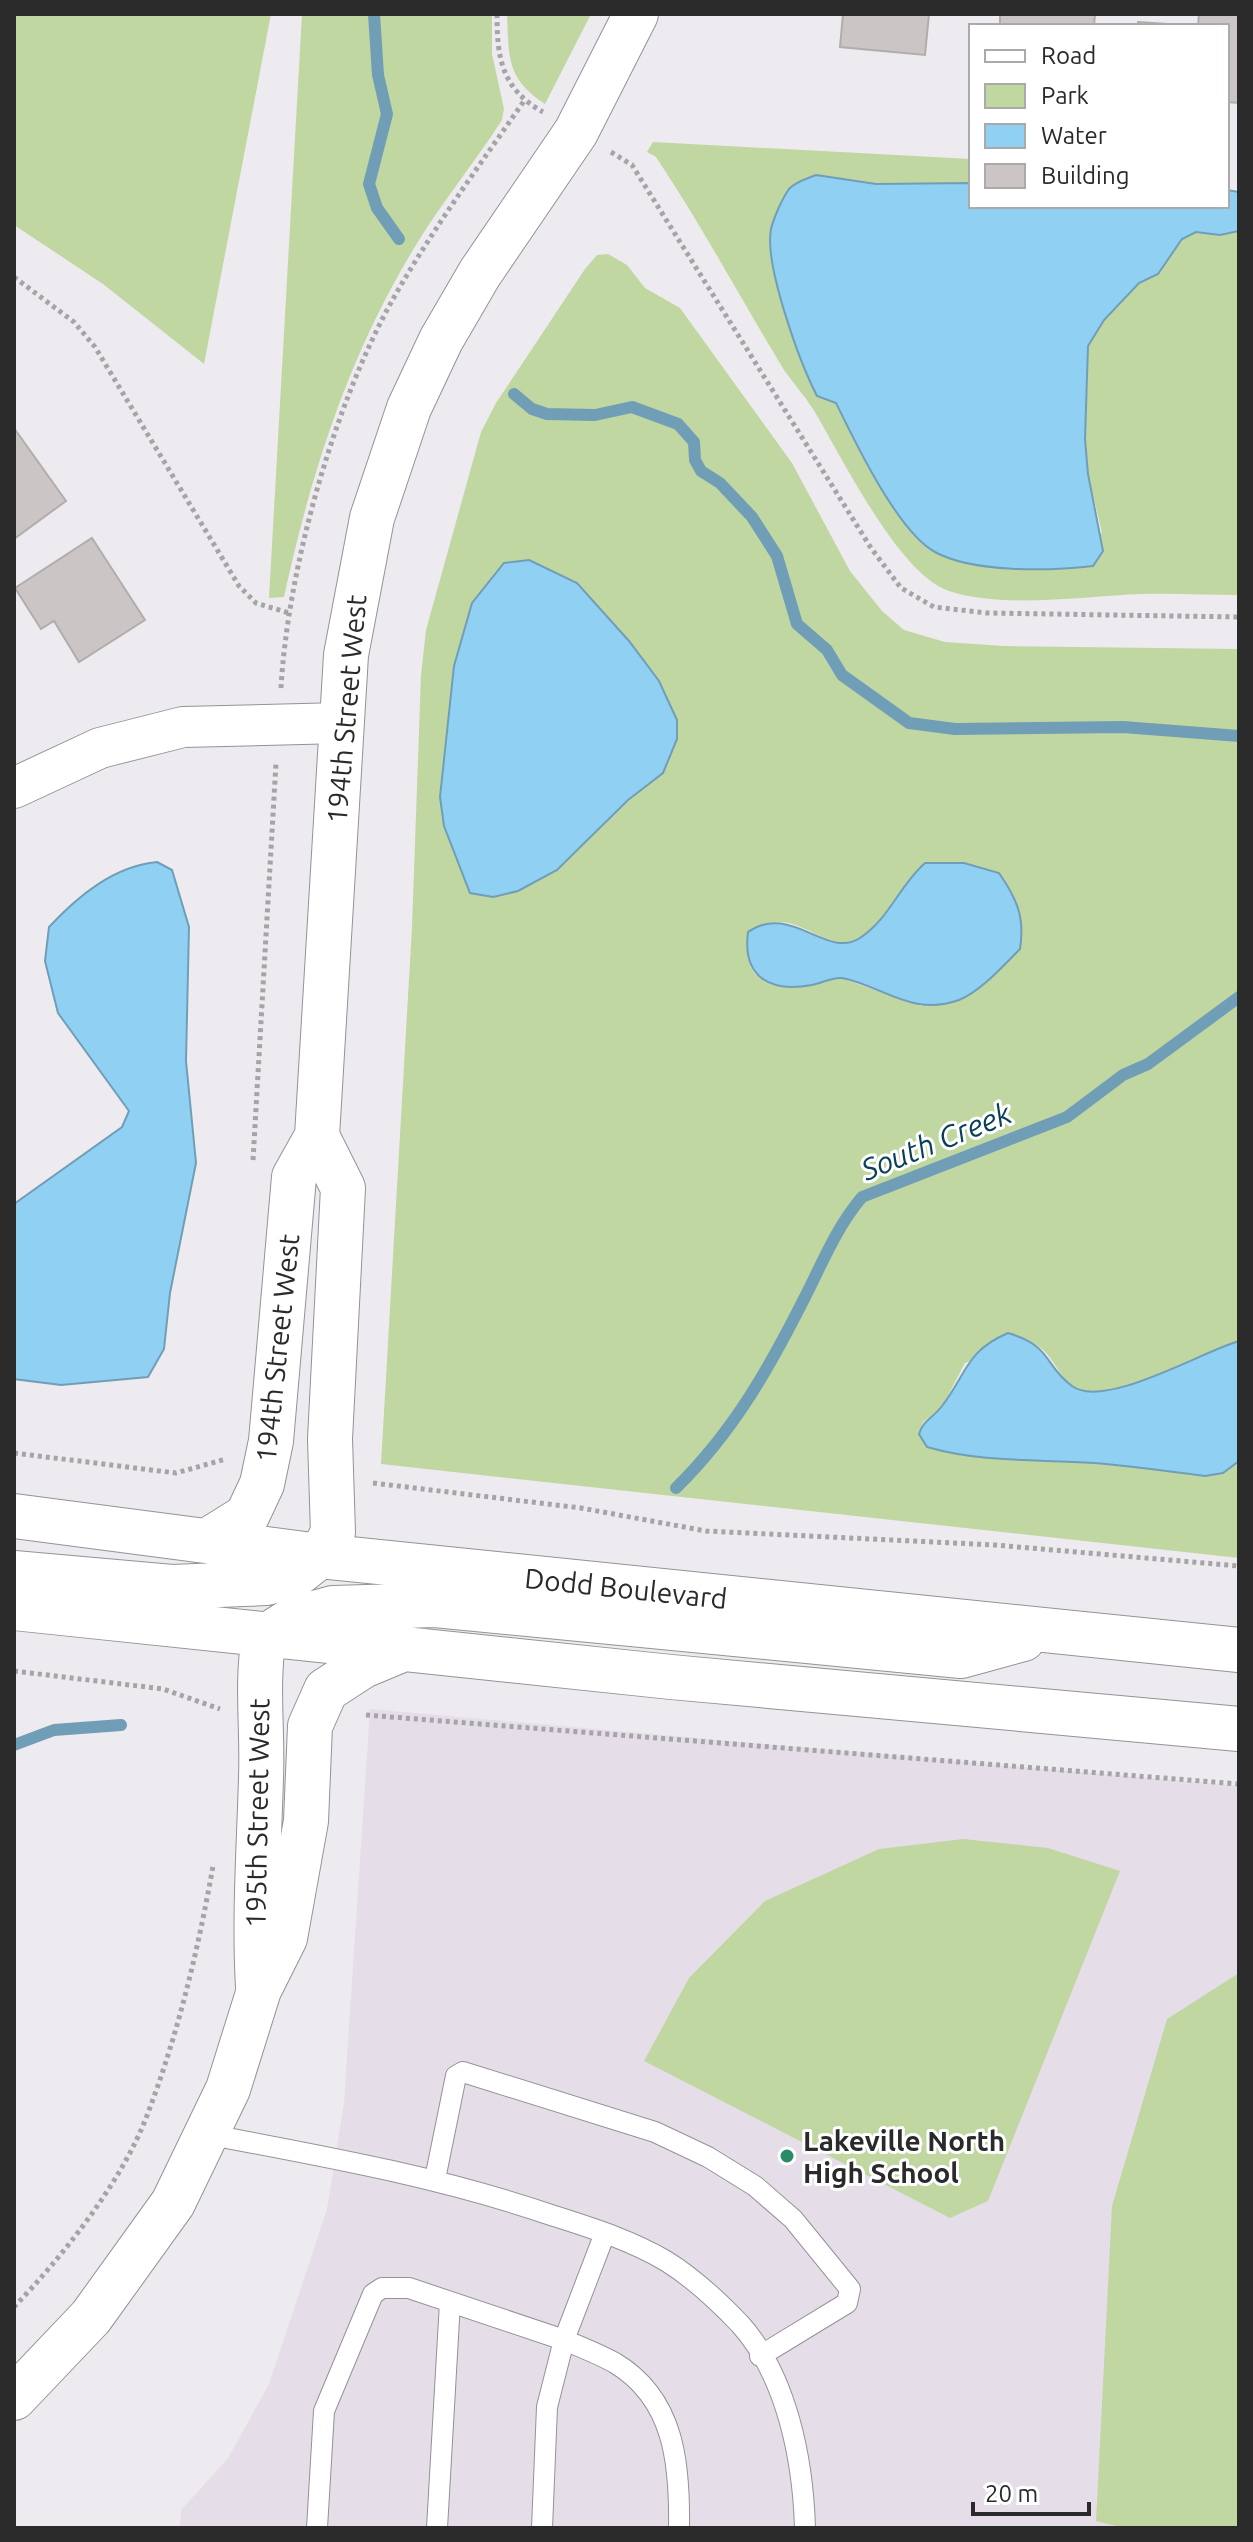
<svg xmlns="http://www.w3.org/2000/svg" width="1253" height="2542" font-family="Ubuntu,sans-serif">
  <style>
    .built { fill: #e5dee9 }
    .green { fill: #c1d7a2; fill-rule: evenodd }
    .water { fill: #8fd0f3; stroke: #719eb7; stroke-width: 2 }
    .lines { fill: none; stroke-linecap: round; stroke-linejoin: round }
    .stream { stroke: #719eb7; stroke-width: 12 }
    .building { fill: #cbc6c5; stroke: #b1adab; stroke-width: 2 }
    .lane-casing { stroke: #949296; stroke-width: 22 }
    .street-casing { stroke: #949296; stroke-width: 42 }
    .secondary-casing { stroke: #949296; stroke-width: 46 }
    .path { stroke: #a5a4a7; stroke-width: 5; stroke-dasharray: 4 4; stroke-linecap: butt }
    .lane { stroke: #fff; stroke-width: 20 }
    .street { stroke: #fff; stroke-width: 40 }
    .secondary { stroke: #fff; stroke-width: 44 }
    .poi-dot { fill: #298c66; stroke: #fff; stroke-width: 3 }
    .labels { text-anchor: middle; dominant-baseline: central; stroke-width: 6; stroke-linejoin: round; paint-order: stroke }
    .street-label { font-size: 28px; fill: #2b2a2b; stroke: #fff }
    .poi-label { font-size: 28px; font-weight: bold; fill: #2b2a2b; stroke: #fff; text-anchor: start }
    .water-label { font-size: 30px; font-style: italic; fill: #094058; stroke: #fff }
  </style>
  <rect width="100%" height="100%" fill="#edebef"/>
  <!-- built -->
  <path class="built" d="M370,1709L1239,1786V2528H180L181,2510L228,2458L269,2384L327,2209L344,2103Z"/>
  <!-- green -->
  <path class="green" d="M14,14H271L204,364L103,284L14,225Z
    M302,14H492V54L504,109L502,120C475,162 442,202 416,245C349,354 311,473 284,597L269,598Z
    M507,14H591L545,104C506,78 509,58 507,14Z
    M653,142L971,159V183L876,184L816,175L791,186L771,230L774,272L786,309L869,468L966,564L1004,566L1102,533L1088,474L1085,439L1088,346L1104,320L1139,283L1158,274L1182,239L1196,232L1220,235L1239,231V595C1207,595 1174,593 1142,594C1086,596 1001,609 949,591C898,574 841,455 813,409C804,395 793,383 784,370C741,299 702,226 656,157L647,152Z
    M608,254L627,265L645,288L680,308L792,463L850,571L882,611L904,630L945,642L1004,646L1239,649V1341C1202,1352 1109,1407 1074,1387C1062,1380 1056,1364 1047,1354C1042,1348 1034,1343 1027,1339L965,1363L942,1407L923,1422L919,1434L927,1447C984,1462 1036,1459 1094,1463C1131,1466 1168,1471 1205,1476L1223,1473L1239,1461V1558L381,1464L412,927L421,675L426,630L481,432L496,403L585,269L597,255ZM577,583L629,641L677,739L663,773L493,897L470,892L444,826L440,797L454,666L464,635ZM925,863H964L1020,949L960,999L921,1006L838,977L779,986L755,974L750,966L756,927C768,923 779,920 792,924C814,930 839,953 861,937C889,917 899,886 925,863Z
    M963,1839L1048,1848L1120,1871L988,2201L950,2218L644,2061L689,1978L765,1901L879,1849Z
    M1239,1973V2528H1124L1096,2521L1112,2206L1167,2019Z"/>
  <!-- water -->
  <path class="water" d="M816,175L876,184L971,183V206H1227V190L1239,192V231L1220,235L1196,232L1182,239L1158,274L1139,283L1104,320L1088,346L1085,439L1088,474L1103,551L1093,566C1049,571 973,573 935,552C898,532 855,442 836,403L817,396C800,363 764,265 771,229C774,217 782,199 789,189C795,182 808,178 816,175Z
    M529,560L577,583L629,641L659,681L677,720V739L663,773L628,800L557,870L518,891L493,897L470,893L444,826L440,797L454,666L472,603L504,563Z
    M157,862L172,870L189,927L186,1061L196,1163L170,1293L164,1349L148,1377L61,1385L14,1379V1204L122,1127L129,1111L58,1013L45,961L49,927C78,896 114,866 157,862Z
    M925,863H964L999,873C1017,899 1025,917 1020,949C1003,966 981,991 959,1000C912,1017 883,986 842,978C832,977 822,983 812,985C770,993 742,977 748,932C791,902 826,960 860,938C889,919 899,886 925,863Z
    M1008,1333C1054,1347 1043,1365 1072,1386C1104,1410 1203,1351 1239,1341V1461L1223,1473L1205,1476C1168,1471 1131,1466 1094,1463C1036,1459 983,1463 927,1447L919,1434C924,1419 933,1418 942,1406C967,1373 966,1351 1008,1333Z"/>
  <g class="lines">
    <!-- stream -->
    <path class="stream" d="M374,14L378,75L387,114L369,184L377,208L399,239
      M514,394L532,409L547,414L595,415L632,407L678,424L694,442L695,460L701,471L720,483L752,517L777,556L797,624L827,650L842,675L909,723L955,729L1123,727L1239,736
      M676,1488C735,1430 771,1365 808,1291C825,1257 837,1227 862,1197L1067,1117L1123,1075L1148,1064L1239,997
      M14,1745L54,1730L121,1725"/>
  </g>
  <!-- building -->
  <path class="building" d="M843,14H929L925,55L840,47Z
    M1000,14H1095L1094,26H1000Z
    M1199,14H1239V103L1227,102V26H1198Z
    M1138,22L1183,25L1196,26H1138Z
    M14,428L66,501L14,539Z
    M92,538L145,620L79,662L54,621L41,629L15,588Z"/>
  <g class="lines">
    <defs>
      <path id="lane" d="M206,2134C322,2156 436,2176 548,2214C588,2227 629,2239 666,2261C692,2277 719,2302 740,2324C787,2376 803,2460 805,2528
        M435,2179L456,2076L463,2072L655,2132L708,2157L755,2186L793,2219L850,2289L847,2303L760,2356
        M317,2528L324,2411L373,2294L382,2288H409L564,2340L605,2233
        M437,2528L450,2302
        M542,2528L547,2407L564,2340C581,2347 599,2354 615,2363C675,2399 680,2465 679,2528"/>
      <path id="street" d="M14,788L100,748L183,727L341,723"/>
      <path id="secondary" d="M14,1516L320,1556L1239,1650
        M207,1541L247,1516L262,1484L271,1441L294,1177L317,1136L346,655L372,518L409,408L441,340L480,273L576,132L636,14
        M14,1573L172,1587L267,1583L297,1574L320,1556L333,1533L330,1439L343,1188L317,1136
        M14,1608L671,1677L1239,1729
        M266,1636L293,1619L333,1608L435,1605L961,1656L1023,1639
        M258,1987C254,1917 259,1848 261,1778C263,1730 256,1684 264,1637
        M14,2398L91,2317L173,2203L228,2089L259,1990L285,1938L306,1821L310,1726L326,1690L363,1666L399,1651"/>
    </defs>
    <!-- lane casing -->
    <use href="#lane" class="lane-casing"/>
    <!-- street casing -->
    <use href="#street" class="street-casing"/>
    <!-- secondary casing -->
    <use href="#secondary" class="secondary-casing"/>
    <!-- path -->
    <path class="path" d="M497,14C497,59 502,89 543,112
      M611,152L632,165L871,548L901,588L934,607L987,613L1239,617
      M14,277L74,322L95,347L239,586L256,603L289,613
      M281,688C288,567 334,405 393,299C432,230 479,166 524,101
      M253,1160L276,763
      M14,1453L176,1473L226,1459
      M373,1483L581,1508L706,1531L995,1545L1239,1566
      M14,1671L163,1689L220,1709
      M366,1715L1239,1784
      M14,2307C62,2257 121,2183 146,2118C177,2038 198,1951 213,1866"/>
    <!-- lane -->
    <use href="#lane" class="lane"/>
    <!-- street -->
    <use href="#street" class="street"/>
    <!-- secondary -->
    <use href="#secondary" class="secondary"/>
  </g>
  <!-- markers -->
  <circle class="poi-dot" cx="787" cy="2156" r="8"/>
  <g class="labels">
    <!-- street labels -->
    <g class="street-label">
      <text transform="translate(346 709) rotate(-85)">194th Street West</text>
      <text transform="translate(277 1348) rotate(-84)">194th Street West</text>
      <text transform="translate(626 1588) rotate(6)">Dodd Boulevard</text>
      <text transform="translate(257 1813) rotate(-89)">195th Street West</text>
    </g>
    <!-- poi labels -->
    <g class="poi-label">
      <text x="803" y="2140">Lakeville North<tspan x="803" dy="32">High School</tspan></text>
    </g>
    <!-- water labels -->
    <g class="water-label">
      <text transform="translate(936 1141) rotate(-22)">South Creek</text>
    </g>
  </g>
  <!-- border -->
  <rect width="1253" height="2542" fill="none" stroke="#2b2a2b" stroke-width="32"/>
  <!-- legend -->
  <rect x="969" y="24" width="260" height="184" fill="#ffffff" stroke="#aaaaaa" stroke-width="2"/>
  <rect x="985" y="50" width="40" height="12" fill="#ffffff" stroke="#aaaaaa" stroke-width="2"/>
  <text x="1041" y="64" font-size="24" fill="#2b2a2b">Road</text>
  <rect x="985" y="84" width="40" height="24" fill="#c1d7a2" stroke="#aaaaaa" stroke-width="2"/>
  <text x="1041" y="104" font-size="24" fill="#2b2a2b">Park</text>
  <rect x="985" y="124" width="40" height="24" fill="#8fd0f3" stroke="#aaaaaa" stroke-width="2"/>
  <text x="1041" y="144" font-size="24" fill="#2b2a2b">Water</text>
  <rect x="985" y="164" width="40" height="24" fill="#cbc6c5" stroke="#aaaaaa" stroke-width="2"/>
  <text x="1041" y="184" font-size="24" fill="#2b2a2b">Building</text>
  <!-- scale -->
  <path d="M973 2502v12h116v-12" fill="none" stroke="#2b2a2b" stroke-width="4"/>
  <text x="985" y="2502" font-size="24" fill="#2b2a2b" stroke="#ffffff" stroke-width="6" paint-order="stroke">20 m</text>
</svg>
